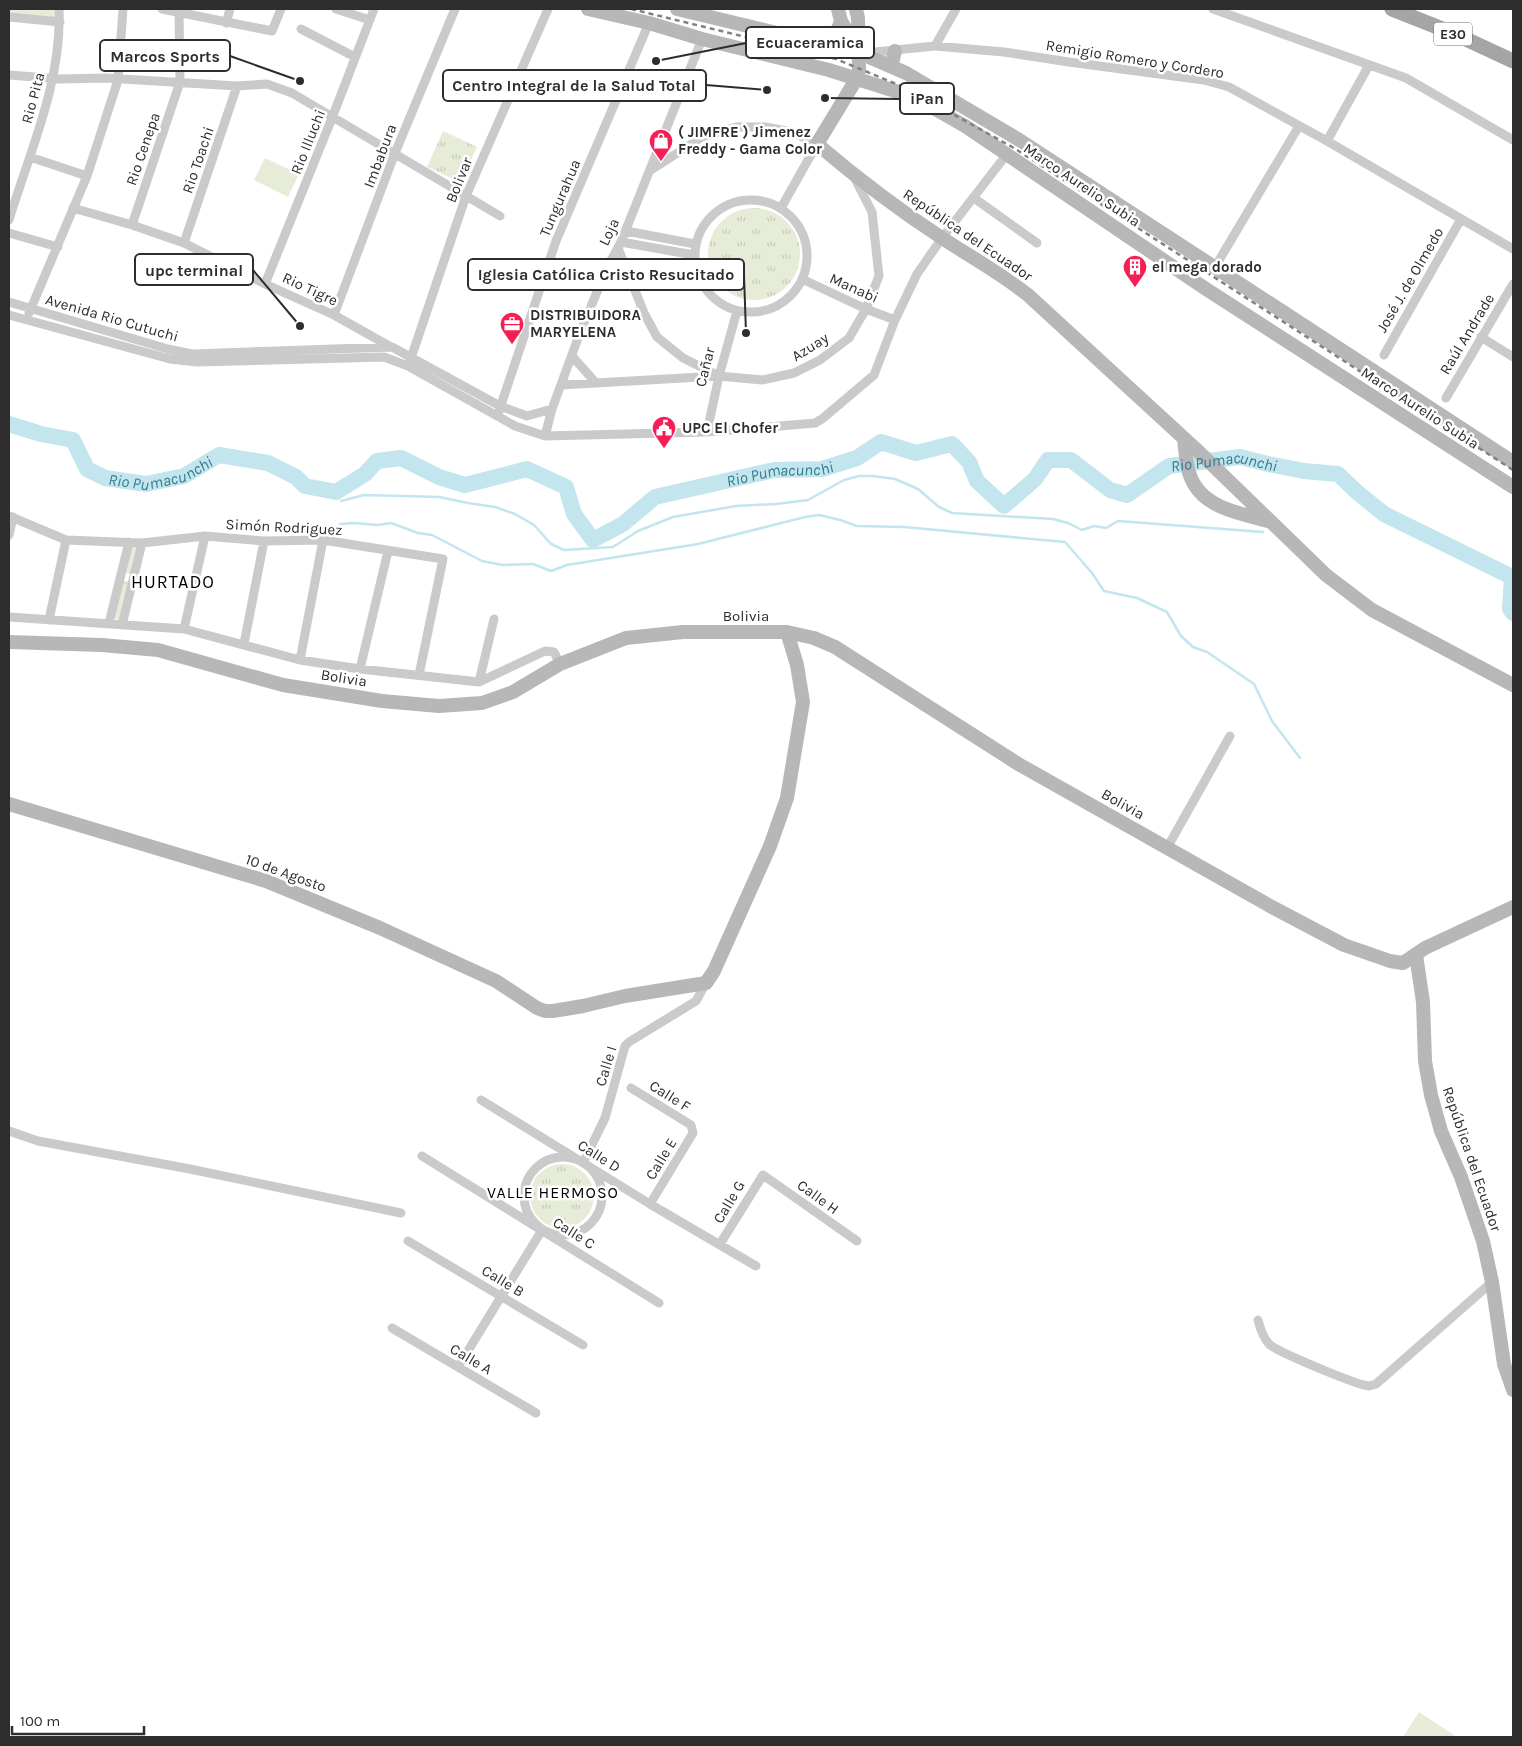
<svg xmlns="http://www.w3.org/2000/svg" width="1522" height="1746" font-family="Karla,sans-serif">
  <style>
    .park { fill: url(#park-tufts) }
    .garden { fill: #e7ecd9 }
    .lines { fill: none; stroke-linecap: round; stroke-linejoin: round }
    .stream { stroke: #c3e5ee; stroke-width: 2.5 }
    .river { stroke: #c3e5ee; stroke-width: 16 }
    .street { stroke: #cacaca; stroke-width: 9 }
    .secondary { stroke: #b7b7b7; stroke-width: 14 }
    .primary { stroke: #a5a5a5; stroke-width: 15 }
    .rail { stroke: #828282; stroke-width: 2.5; stroke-dasharray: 5 4; stroke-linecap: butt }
    .labels { text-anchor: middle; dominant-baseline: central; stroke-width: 5; stroke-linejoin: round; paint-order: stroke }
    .shield { fill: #fff; stroke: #6c6c6c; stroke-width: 1 }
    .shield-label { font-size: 14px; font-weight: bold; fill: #2d2d2d }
    .street-label { font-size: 15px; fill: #2d2d2d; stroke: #fff }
    .poi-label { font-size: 15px; font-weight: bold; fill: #2d2d2d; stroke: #fff; text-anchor: start }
    .water-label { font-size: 16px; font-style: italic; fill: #327c8f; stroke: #fff }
    .neighbourhood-label { font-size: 16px; letter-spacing: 1px; fill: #000; stroke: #fff }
    .quarter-label { font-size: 18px; letter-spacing: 1px; fill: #000; stroke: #fff }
    .leader { fill: none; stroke: #2d2d2d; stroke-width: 2 }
    .callout-dot { fill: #2d2d2d; stroke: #fff; stroke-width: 2 }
    .callout { fill: #fff; stroke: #2d2d2d; stroke-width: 2 }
    .callout-label { font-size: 16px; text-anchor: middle; font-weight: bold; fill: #2d2d2d }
  </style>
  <defs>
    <pattern id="park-tufts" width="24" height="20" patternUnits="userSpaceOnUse" patternTransform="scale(1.25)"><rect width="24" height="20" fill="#e7ecd9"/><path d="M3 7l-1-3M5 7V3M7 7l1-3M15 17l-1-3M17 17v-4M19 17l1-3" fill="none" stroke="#c6cbbb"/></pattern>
  </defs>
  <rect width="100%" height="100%" fill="#fff"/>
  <!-- park -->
  <path class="park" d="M9,9H55L54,20L9,14Z
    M443,131L477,147L460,182L427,167Z
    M708 254a46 46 0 1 1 92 0a46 46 0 1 1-92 0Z
    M131,547L138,549L131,574L125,573Z
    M123,581L129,582L120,620L114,618Z
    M530 1196a32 32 0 1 1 64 0a32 32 0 1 1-64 0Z"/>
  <!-- garden -->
  <path class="garden" d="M265,158L299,174L288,197L254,180Z
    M1419,1712L1457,1737H1403Z"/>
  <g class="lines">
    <!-- stream -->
    <path class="stream" d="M341,501L364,495L439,497L468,503L495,507L515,514L534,525L551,544L564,550L613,547L638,531L673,517L736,506L776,504L808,500L844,480L859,476H873L895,479L918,489L939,507L952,513L1053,519L1068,523L1082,530L1094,526L1106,528L1118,521L1263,532
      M340,524L353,523L378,525L391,523L418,533L432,535L482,561L503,565L533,564L551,571L567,565L698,544L805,517L819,515L840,520L857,526L904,527L1065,542L1092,573L1104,591L1137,598L1167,612L1181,636L1193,647L1207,652L1254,684L1272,721L1300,758"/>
    <!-- river -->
    <path class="river" id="s1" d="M9,424L41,434L73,440L87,469L105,478L146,484L184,476L219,455L268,463L296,477L305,486L336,492L365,474L377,461L401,458L439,477L465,485L527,469L566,487L574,514L593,540L623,524L655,497L774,470L822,469L857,458L881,442L916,453L952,444L969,462L977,481L1004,506L1035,479L1048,460H1071L1110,490L1127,495L1169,466L1240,457L1268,464L1304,471L1338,474L1358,493L1384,514L1512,577L1510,609L1513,613"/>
    <!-- street -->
    <path class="street" d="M162,9L272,31L281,9
      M336,9L370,20
      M1213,9L1406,78L1513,140
      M9,17L60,22
      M226,23L230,9
      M301,29L355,57
      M935,46L956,9
      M865,53L935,46L1004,52L1069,62L1204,80L1229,87L1327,141L1513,249
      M9,75L60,79L106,78L237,86L267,84L292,93L500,216
      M1327,141L1369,65
      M30,157L87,176
      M651,170L702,137L736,127H765L792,132L817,144L781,208
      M974,198L1037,243
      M695 256a56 56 0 1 1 112 0a56 56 0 1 1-112 0Z
      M73,208L132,225L184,243L265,284L334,315L391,347
      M9,220C30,151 62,82 59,9
      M132,225L180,82L179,12
      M626,231L695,244
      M9,233L58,247
      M621,242L694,255
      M184,243L237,86
      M618,248L644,313L657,337L683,358L719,376L762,380L794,373L820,360L849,338L866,309L879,276L872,212L854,177
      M1215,267L1299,126
      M802,279L866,309L895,320
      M265,284L332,118L374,9
      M9,302L168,349L192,354L392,347L500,406L527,416L552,409
      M29,313L87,176L118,80L123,9
      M9,315L170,359L197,362L384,357L408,366L515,426L545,436L707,432L815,423L822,419L874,375L895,320L917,274L942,238L1007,154
      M334,315L395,153L455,9
      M1481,337L1513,357
      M1384,355L1461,219
      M572,356L596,383
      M410,361L466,196L548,9
      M561,385L718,376
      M1446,398L1513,284
      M499,411L556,241L649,23
      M707,432L719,376L737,311
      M545,436L552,409L581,330L608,266L621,242L702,39
      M9,516L66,540L142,543L205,536L264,541L323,540L443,559L419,675
      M9,535L13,517
      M9,617L184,629L300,660L360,669L479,682L545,651L554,652L560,664
      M49,620L66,540
      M109,623L129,542
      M122,625L142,543
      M184,629L205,536
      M244,644L264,541
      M300,660L323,540
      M360,669L388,551
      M479,682L494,619
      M1167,848L1230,736
      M631,1088L691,1125L693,1133L650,1204
      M481,1100L650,1204L756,1266
      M9,1131L38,1141L190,1169L401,1213
      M422,1156L659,1303
      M524 1196a39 39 0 1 1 78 0a39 39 0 1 1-78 0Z
      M583,1163L605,1118L625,1046L629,1042L696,1001L706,983
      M408,1241L583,1345
      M720,1244L763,1175L857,1241
      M1258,1320C1260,1328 1263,1337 1269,1344C1277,1352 1357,1385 1369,1386C1369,1386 1376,1384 1376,1384L1492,1282
      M392,1328L536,1413
      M458,1367L542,1230"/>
    <!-- secondary -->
    <path class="secondary" d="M588,9L649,23L702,39L829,70L914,97L965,126L1203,287L1513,487
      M677,9L860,53L906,73L1021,141L1513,462
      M838,9L841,21L858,51
      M856,9L858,18L859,70L857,78L817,144C857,178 899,210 942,238C971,257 1000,273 1028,295L1200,453L1326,575L1372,610L1513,685
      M816,42C830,43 837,34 841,21
      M893,67L892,63L895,51
      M1184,439C1186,454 1186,471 1194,484C1208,509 1243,514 1268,521
      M9,642L102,645L158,650L283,685L382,701L439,706L482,703L513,692L560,664L626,638L683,632H787L814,638L835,647L1020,765L1270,906L1344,945L1390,961L1403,963L1425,948L1513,907
      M9,804L266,881L380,928L496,981L537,1008L545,1011H553L583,1006L625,996L706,983L714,971L770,846L787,798L803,702L797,665L787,632
      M1416,955L1423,1002L1425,1061L1431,1095L1441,1131L1461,1177L1483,1241L1492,1282L1504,1364L1513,1390"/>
    <!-- primary -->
    <path class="primary" d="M1392,9L1455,34L1513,61"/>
    <!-- rail -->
    <path class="rail" d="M631,9L836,59L906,88L1014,148L1513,470"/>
  </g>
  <!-- icons -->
  <defs>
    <symbol id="shop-pin" viewBox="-11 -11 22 30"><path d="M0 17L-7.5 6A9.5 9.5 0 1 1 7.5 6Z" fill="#f51e55" stroke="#fff"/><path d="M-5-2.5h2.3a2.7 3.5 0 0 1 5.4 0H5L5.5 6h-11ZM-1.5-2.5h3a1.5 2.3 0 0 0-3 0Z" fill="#fff"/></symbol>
    <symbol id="building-pin" viewBox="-11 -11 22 30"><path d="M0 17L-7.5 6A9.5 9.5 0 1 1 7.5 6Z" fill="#f51e55" stroke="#fff"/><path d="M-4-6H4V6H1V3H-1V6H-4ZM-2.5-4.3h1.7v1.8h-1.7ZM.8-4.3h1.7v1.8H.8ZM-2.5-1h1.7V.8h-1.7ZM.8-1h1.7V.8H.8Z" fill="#fff"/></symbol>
    <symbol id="office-pin" viewBox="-11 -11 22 30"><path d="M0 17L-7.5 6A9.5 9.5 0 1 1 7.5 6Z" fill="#f51e55" stroke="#fff"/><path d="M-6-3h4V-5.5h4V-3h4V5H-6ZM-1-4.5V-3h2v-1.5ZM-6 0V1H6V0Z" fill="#fff"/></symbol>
    <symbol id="civic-pin" viewBox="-11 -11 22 30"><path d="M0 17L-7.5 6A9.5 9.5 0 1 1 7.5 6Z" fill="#f51e55" stroke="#fff"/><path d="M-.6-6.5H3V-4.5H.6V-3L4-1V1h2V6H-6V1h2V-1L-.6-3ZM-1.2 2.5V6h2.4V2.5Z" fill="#fff"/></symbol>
  </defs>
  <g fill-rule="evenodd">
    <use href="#shop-pin" x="647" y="127" width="28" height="38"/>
    <use href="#building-pin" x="1121" y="253" width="28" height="38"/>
    <use href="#office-pin" x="498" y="310" width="28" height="38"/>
    <use href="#civic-pin" x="650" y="414" width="28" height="38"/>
  </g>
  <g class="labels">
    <!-- shield labels -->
    <rect class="shield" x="1434" y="22.5" width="38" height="23" rx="4"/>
    <g class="shield-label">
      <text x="1453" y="34">E30</text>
    </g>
    <!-- street labels -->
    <g class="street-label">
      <text transform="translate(1135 59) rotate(9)">Remigio Romero y Cordero</text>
      <text transform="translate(33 98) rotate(-75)">Rio Pita</text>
      <text transform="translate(308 142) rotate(-68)">Rio Illuchi</text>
      <text transform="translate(143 149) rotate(-71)">Rio Cenepa</text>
      <text transform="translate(380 156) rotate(-69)">Imbabura</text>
      <text transform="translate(198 160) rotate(-71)">Rio Toachi</text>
      <text transform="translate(459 180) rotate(-68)">Bolivar</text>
      <text transform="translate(1082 185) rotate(34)">Marco Aurelio Subia</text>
      <text transform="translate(560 198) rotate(-67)">Tungurahua</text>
      <text transform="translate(609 232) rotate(-65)">Loja</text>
      <text transform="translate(968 235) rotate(34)">República del Ecuador</text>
      <text transform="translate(1410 280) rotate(-60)">José J. de Olmedo</text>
      <text transform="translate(854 288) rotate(24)">Manabi</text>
      <text transform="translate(310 289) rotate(25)">Rio Tigre</text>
      <text transform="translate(112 318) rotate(16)">Avenida Rio Cutuchi</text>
      <text transform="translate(1467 334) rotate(-59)">Raúl Andrade</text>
      <text transform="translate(810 347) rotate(-32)">Azuay</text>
      <text transform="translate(705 367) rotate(-76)">Cañar</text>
      <text transform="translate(1420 408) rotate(33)">Marco Aurelio Subia</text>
      <text transform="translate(284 527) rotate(3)">Simón Rodriguez</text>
      <text x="746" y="616">Bolivia</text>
      <text transform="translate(344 678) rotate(9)">Bolivia</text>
      <text transform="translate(1123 804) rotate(29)">Bolivia</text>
      <text transform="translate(286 873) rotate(20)">10 de Agosto</text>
      <text transform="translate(606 1066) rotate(-73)">Calle I</text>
      <text transform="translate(670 1096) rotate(32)">Calle F</text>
      <text transform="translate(599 1156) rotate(32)">Calle D</text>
      <text transform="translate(661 1159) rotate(-59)">Calle E</text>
      <text transform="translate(1472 1159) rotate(71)">República del Ecuador</text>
      <text transform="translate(818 1197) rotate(36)">Calle H</text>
      <text transform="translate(729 1202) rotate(-59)">Calle G</text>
      <text transform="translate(574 1233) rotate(32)">Calle C</text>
      <text transform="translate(503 1281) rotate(31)">Calle B</text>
      <text transform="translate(471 1359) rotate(31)">Calle A</text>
    </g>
    <!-- poi labels -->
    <g class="poi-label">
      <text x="678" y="132">( JIMFRE ) Jimenez<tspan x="678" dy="17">Freddy - Gama Color</tspan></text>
      <text x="1152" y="267">el mega dorado</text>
      <text x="530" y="315">DISTRIBUIDORA<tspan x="530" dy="17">MARYELENA</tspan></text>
      <text x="682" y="428">UPC El Chofer</text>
    </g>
    <!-- water labels -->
    <g class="water-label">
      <text stroke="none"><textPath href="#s1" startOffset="176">Rio Pumacunchi</textPath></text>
      <text stroke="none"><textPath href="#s1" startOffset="1406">Rio Pumacunchi</textPath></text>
      <text stroke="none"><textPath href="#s1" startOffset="881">Rio Pumacunchi</textPath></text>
    </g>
    <!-- neighbourhood labels -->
    <g class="neighbourhood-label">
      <text x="553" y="1192">VALLE HERMOSO</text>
    </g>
    <!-- quarter labels -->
    <g class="quarter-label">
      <text x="173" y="582">HURTADO</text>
    </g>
  </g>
  <!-- callouts -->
  <path class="leader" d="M656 61L746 43M300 81L230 56M767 90L706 85M825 98L900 99M300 326L253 270M746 333L744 275"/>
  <g class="callout-dot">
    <circle cx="656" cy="61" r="5"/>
    <circle cx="300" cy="81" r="5"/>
    <circle cx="767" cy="90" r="5"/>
    <circle cx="825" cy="98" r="5"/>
    <circle cx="300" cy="326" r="5"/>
    <circle cx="746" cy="333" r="5"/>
  </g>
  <g class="callout">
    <rect x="746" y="27" width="128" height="31" rx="5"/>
    <rect x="100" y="40" width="130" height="31" rx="5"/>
    <rect x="443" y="70" width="263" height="31" rx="5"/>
    <rect x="900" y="83" width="54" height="31" rx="5"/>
    <rect x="135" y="254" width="118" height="31" rx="5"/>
    <rect x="468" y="259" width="276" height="31" rx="5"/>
  </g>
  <g class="callout-label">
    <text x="810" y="48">Ecuaceramica</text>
    <text x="165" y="62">Marcos Sports</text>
    <text x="574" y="91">Centro Integral de la Salud Total</text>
    <text x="927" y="104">iPan</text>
    <text x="194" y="276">upc terminal</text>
    <text x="606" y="280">Iglesia Católica Cristo Resucitado</text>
  </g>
  <!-- border -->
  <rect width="1522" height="1746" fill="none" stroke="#2d2d2d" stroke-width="20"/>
  <!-- scale -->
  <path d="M12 1726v8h132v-8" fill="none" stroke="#2d2d2d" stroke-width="2.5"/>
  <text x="20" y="1726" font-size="15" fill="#2d2d2d" stroke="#ffffff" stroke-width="4" paint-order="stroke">100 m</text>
</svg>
